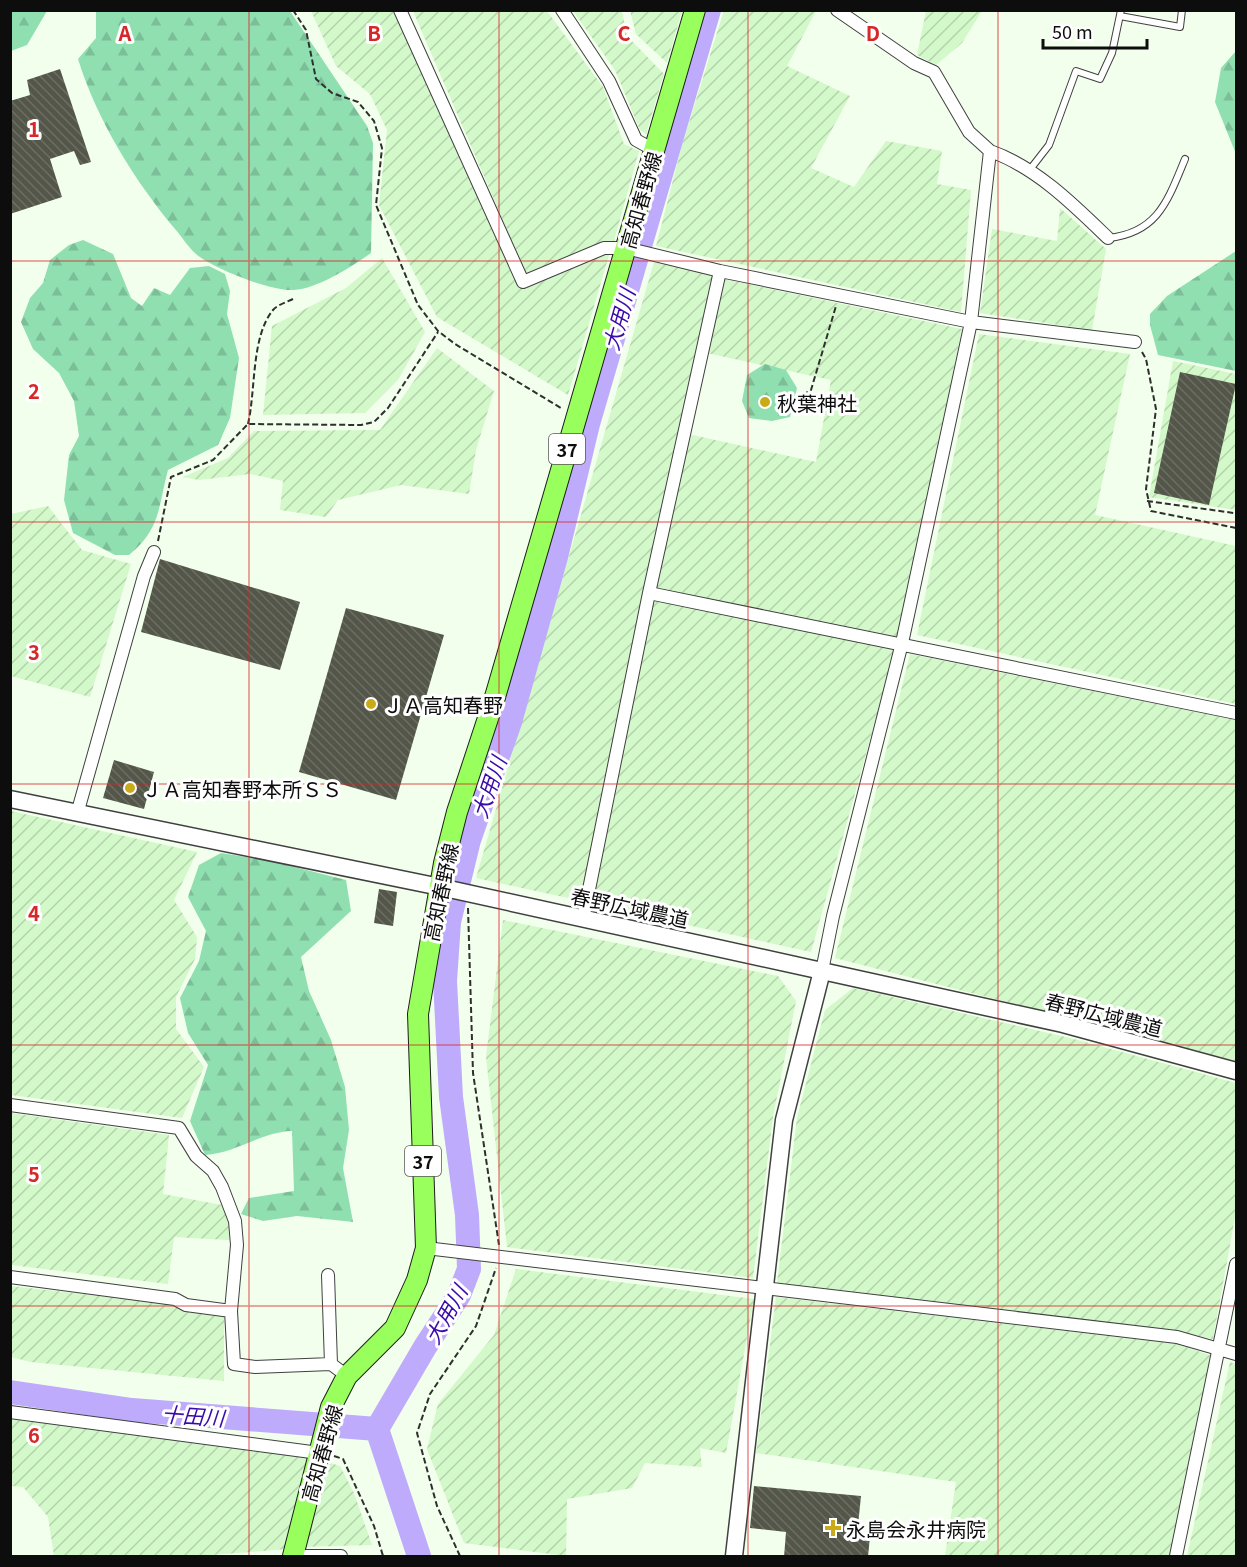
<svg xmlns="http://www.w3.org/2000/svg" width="1247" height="1567" font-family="Georgia,'Noto Sans JP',serif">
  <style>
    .farmland { fill: url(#farmland-furrows) }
    .forest { fill: url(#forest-firs) }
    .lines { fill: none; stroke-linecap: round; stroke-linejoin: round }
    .river { stroke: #bfabfc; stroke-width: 24 }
    .building { fill: url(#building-back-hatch) }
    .service-casing { stroke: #404040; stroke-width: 8 }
    .minor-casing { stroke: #404040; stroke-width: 14 }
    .tertiary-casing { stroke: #404040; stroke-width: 19 }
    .primary-casing { stroke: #1e1e1e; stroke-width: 22 }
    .path { stroke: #2f2f2f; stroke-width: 2; stroke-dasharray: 6 3; stroke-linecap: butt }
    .service { stroke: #fff; stroke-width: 6 }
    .minor { stroke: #fff; stroke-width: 12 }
    .tertiary { stroke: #fff; stroke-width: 16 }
    .primary { stroke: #99ff5c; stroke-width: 20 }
    .grid { fill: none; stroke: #d62828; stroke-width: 1.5; stroke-opacity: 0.55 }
    .poi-dot { fill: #c9aa18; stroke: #fff; stroke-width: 2 }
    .labels { text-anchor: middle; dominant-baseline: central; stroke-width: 6; stroke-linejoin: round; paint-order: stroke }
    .shield { fill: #fff; stroke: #565656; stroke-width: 1.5 }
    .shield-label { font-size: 18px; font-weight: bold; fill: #0d0d0d }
    .street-label { font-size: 20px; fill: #0d0d0d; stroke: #fff }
    .poi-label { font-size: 20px; fill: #0d0d0d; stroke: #fff; text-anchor: start }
    .water-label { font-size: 21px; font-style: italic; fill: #3b0aaa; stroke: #fff }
    .grid-label { font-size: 20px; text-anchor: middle; font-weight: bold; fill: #d62828; stroke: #fff; stroke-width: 6; stroke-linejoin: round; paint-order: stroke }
  </style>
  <defs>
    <pattern id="farmland-furrows" width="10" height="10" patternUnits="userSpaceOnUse" patternTransform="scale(1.5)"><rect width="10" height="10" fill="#d3f8c9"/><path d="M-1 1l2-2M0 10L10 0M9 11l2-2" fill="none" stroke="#b4d3ab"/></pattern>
    <pattern id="forest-firs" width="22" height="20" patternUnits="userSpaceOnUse" patternTransform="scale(1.5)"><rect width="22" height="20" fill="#90dfb1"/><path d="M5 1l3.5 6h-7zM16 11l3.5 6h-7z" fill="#7bbe97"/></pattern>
    <pattern id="building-back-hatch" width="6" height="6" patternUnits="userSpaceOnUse" patternTransform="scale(1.5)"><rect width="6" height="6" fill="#535648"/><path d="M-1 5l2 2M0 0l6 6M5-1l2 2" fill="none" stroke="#6c6e64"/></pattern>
  </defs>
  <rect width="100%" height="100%" fill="#f2ffec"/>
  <!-- farmland -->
  <path class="farmland" d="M724,10L816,11L787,66L850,96L811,168L854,187L886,141L942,151L937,184L971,190L961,312L656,246L682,145Z
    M311,11H394L521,289L602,254L609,255L568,395L437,317L379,205L387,130L370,94L336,66Z
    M413,11H547L603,87L624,144L639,151L614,241L526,274Z
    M573,11H622L627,36L664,74L646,134L640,130L615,70Z
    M630,11H682L667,63L636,34Z
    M926,11V10L982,11L962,43L936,65L917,55Z
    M1060,208L1106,249L1092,330L980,313L992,229L1057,241Z
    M382,258L425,332L398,380L365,413L263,415L272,326L346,288Z
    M654,262L715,274L582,901L476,878Z
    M723,279L962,329L898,637L653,589L688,434L816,462L831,380L707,353Z
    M979,334L1130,354L1095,515L1236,546V704L917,635Z
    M437,348L494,391L476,450L469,494L401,485L338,500L326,517L280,510L283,481L250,474L199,480L183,477L228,458L254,431L380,430Z
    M1173,361L1236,374V510L1149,497Z
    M48,506L82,550L131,564L90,697L11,676V514Z
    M651,598L896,646L811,952L592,904Z
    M910,654L1236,720V1061L835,958Z
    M11,811L197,852L174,900L197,937L195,959L176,997V1029L204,1067L182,1118L11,1095Z
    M503,920L778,976L796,1001L773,1117L753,1278L507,1247L486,1057Z
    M853,988L1074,1039L1236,1083V1212L1213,1339L1176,1331L777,1283L797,1118L825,1010Z
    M11,1113L169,1135L163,1194L222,1205L229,1223V1240L174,1237L168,1284L11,1265Z
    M516,1269L754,1299L726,1453L700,1448L702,1467L645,1463L632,1488L567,1499L566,1556L464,1543L427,1449L438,1404L494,1335Z
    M11,1286L173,1304L185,1311L224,1317V1381L31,1362L11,1357Z
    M776,1297L1178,1344L1212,1356L1170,1556H945L956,1482L756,1453Z
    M1230,1362L1236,1364V1556H1187Z
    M11,1419L309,1456L286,1549L201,1556H54L48,1517L23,1487L11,1486Z
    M324,1461L340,1466L354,1493L372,1545L302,1547Z"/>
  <!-- forest -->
  <path class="forest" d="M11,10L47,11L27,45L11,51Z
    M96,11H290L367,126L373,143L371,253C353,266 317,289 294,290C272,292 212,268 196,254C188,247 182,237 175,229C134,180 97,120 78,59L96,38Z
    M1236,51V154L1215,102L1221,68Z
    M83,240L113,254L131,298L142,306L154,288L170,295L190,268L209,266L225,274L230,291L227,314L239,358L230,418L218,445L168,470C158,507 161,529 129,555H115L73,533L64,500L69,455L79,436L74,401L59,373L33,349L21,322L30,298L43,283L50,260L69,245Z
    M1236,251V371L1158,355L1150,325V314L1167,296Z
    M765,364L786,370L797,388L790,417L772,421L749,418L742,401L747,375Z
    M221,853L271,861L346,880L351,911L301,957L309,991L331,1040L345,1087L349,1130L343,1168L353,1222L297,1216L263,1221L241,1214L249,1198L294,1191L292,1131C261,1132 236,1153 205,1155L190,1121L208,1065L188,1033L180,998L199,961L206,931L188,897L199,865Z"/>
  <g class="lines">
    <!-- river -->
    <path class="river" d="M10,1392L132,1410L377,1429
      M419,1556L377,1429L425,1347L459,1295L469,1269L467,1215L451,1097L445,981L449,922L469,840L510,722L556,557L588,424L709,10"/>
  </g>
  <!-- building -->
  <path class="building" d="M60,69L91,162L80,165L74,151L50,159L62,197L10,214V101L30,95L27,80Z
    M1180,372L1236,384L1209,505L1154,493Z
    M160,559L300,602L280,670L141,632Z
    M346,608L444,635L396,800L299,772Z
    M114,760L154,772L144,809L103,798Z
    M379,889L397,892L393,926L374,923Z
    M754,1486L861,1496L857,1535L870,1536L868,1557H784L786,1532L750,1528Z"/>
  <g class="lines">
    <defs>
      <path id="service" d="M1120,16L1180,27L1182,10
        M1028,172L1049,145L1076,71L1100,79L1112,53L1121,10
        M1108,238C1158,233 1168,200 1185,159"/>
      <path id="minor" d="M400,10L523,282L604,248H626L720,271L971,322L1135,342
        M562,10L609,81L636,140L654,150
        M990,151C1036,167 1074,205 1108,238
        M649,593L1236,713
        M77,814L144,576L154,552
        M583,919L649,593L720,271
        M822,971L833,916L902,643L971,322L990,151L969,132L934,72L914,63L837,10
        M10,1105L179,1128L196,1156L213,1171L222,1187L235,1221L237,1245L231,1311L234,1364L255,1367L331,1364L347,1376
        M426,1248L1177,1337L1236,1354
        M328,1275L331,1364
        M10,1277L175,1299L186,1305L231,1311
        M10,1412L319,1453
        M291,1556H341
        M1176,1556L1236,1264"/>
      <path id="tertiary" d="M10,799L440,887L822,971L1063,1024L1236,1071
        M734,1556L784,1120L822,971"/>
      <path id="primary" d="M293,1556L331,1407L347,1376L395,1328L417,1280L426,1248L418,1014L444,863L457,812L495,697L695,10"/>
    </defs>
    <!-- service casing -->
    <use href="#service" class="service-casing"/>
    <!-- minor casing -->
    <use href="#minor" class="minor-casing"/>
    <!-- tertiary casing -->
    <use href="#tertiary" class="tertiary-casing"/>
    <!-- primary casing -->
    <use href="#primary" class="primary-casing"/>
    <!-- path -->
    <path class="path" d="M293,10L306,30L316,79L332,93L358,102L374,121L382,148L376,205L418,305L438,331L455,344L561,408
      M1142,352L1146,359L1156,409L1146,489L1151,511L1236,528
      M778,404L790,403L811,390L836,306
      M248,424C256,389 251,337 273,310C277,305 287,302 293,299
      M1147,501L1234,513
      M158,541L171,477L213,460L248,424L361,425L374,422L388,408L438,332
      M468,908L473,1073L499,1245
      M334,1456L343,1459L374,1526L383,1556
      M460,1556L437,1506L417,1433L430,1394L476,1326L496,1268"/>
    <!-- service -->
    <use href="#service" class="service"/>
    <!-- minor -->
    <use href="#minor" class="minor"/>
    <!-- tertiary -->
    <use href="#tertiary" class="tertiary"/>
    <!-- primary -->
    <use href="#primary" class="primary"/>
  </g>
  <!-- grid -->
  <path class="grid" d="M249,10V1556M499,10V1556M748,10V1556M998,10V1556M10,261H1236M10,522H1236M10,784H1236M10,1045H1236M10,1306H1236"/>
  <!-- markers -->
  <g class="poi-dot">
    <circle cx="765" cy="402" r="6"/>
    <circle cx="371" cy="704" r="6"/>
    <circle cx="130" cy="788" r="6"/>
    <path d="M830 1519h6v6h6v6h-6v6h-6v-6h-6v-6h6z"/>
  </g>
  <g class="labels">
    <!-- shield labels -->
    <g class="shield">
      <rect x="549" y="434" width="36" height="30" rx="4.5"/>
      <rect x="405" y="1146" width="36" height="30" rx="4.5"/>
    </g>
    <g class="shield-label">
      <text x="567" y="449">37</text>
      <text x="423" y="1161">37</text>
    </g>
    <!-- street labels -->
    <g class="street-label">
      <text transform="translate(640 200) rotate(-74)">高知春野線</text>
      <text transform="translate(440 892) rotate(-78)">高知春野線</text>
      <text transform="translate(630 907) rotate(12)">春野広域農道</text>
      <text transform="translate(1104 1014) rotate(14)">春野広域農道</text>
      <text transform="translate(321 1453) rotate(-74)">高知春野線</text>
    </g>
    <!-- poi labels -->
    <g class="poi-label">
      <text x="777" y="402">秋葉神社</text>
      <text x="383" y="704">ＪＡ高知春野</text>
      <text x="142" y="788">ＪＡ高知春野本所ＳＳ</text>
      <text x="846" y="1528">永島会永井病院</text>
    </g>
    <!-- water labels -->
    <g class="water-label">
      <text transform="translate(618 319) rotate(-74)">大用川</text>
      <text transform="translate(488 787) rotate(-71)">大用川</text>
      <text transform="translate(445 1314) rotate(-61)">大用川</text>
      <text transform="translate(193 1415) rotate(4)">十田川</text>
    </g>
  </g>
  <g class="grid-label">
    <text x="125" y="41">A</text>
    <text x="374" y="41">B</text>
    <text x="624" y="41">C</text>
    <text x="873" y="41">D</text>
    <text x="34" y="137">1</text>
    <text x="34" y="399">2</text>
    <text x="34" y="660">3</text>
    <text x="34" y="921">4</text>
    <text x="34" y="1182">5</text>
    <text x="34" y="1443">6</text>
  </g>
  <!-- border -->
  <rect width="1247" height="1567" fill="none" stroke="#0d0d0d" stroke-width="24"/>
  <!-- scale -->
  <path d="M1043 39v9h104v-9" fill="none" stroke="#0d0d0d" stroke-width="3"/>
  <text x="1052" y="39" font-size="18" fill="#0d0d0d" stroke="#ffffff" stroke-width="4.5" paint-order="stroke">50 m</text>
</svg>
